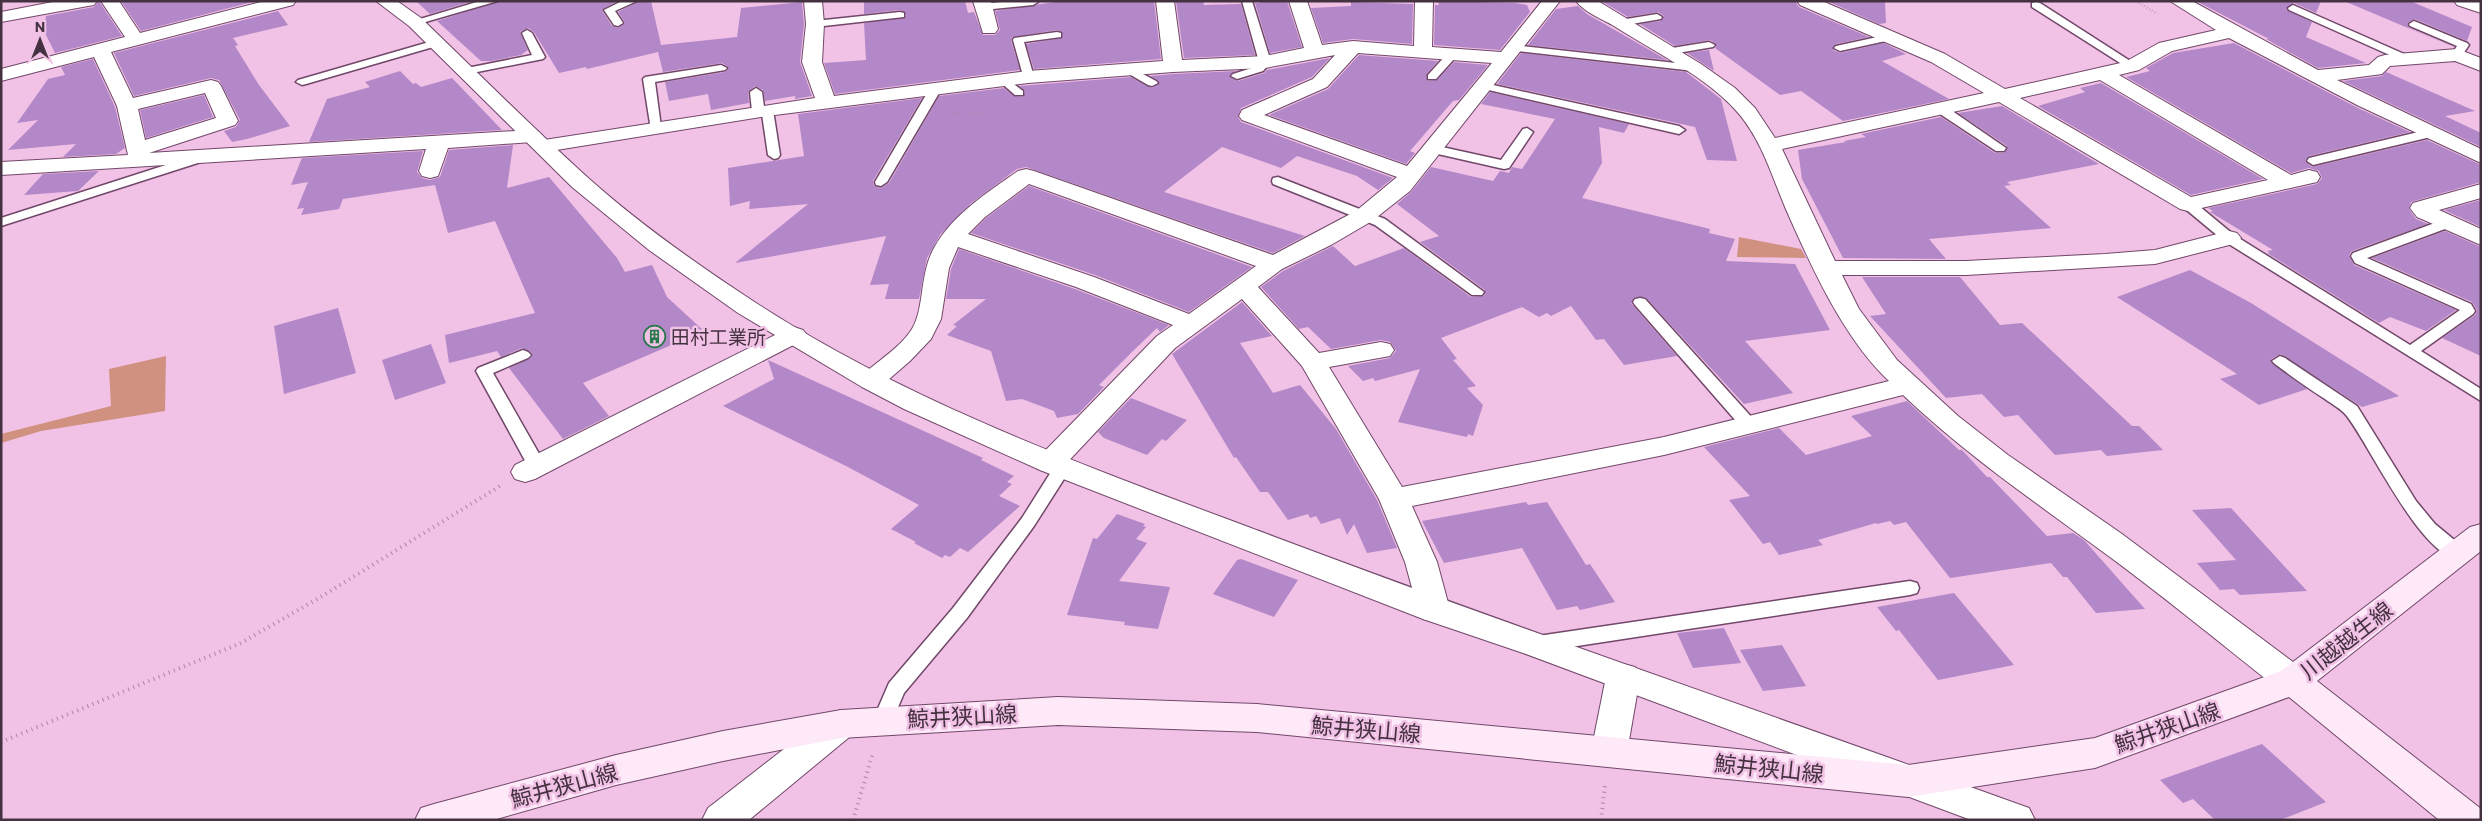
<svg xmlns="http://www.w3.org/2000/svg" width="2482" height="821" font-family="Commissioner,'Noto Sans JP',sans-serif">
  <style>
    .green { fill: #d09181 }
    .building { fill: #b388c8 }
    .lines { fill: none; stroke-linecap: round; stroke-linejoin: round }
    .service-casing { stroke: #714869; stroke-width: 3 }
    .minor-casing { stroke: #714869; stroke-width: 2 }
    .tertiary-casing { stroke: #714869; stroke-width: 2 }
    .secondary-casing { stroke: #714869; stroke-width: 2 }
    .path-far1 { stroke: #ab87a3; stroke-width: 2.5; stroke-dasharray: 0.5 2.5; stroke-linecap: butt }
    .path { stroke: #ab87a3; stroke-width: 4; stroke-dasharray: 1 4.5; stroke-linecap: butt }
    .service { fill: #fff; fill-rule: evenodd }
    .minor { fill: #fff; fill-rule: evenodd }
    .tertiary { fill: #fff; fill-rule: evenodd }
    .secondary { fill: #fee9f9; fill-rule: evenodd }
    .labels { text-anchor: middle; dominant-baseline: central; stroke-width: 5; stroke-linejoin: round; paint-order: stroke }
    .poi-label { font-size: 19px; fill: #453241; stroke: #f1c1e6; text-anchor: start }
    .near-street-label { font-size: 22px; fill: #453241; stroke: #f1c1e6 }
  </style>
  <rect width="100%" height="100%" fill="#f1c1e6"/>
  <!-- green -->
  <path class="green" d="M1739,237L1801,249L1806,258L1737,257Z
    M166,356L165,411L41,431L1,443V434L111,406L109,369Z"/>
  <!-- building -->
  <path class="building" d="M99,1L122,36L55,53L44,31L46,16L94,7Z
    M121,1H256L141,31Z
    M416,1H473L430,14Z
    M500,1H617L602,10L612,26L618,28L625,23L618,12L639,1H651L661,45L737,37L741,8L802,2L804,24L800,62L812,96L795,99V96L765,101L763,90L755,86L748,92L749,103L711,110L708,94L669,101L665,82L725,72L729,68L722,63L663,72L658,52L587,69L586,67L559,73L534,32L528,28L520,32L528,50L521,55L491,61H481L437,21Z
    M864,1H965L968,13L974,12L983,35H995L1000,30L995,11L1062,1H1154L1161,59L1034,69L1026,44L1062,38V32L1057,30L1012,37L1011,41L1020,70L835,94L824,63L866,60L864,23L906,17L905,12L900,10L864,14Z
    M1176,1H1203L1204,5L1241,4L1255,55L1184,58Z
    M1259,1H1287L1302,47L1270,53L1255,3H1260Z
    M1438,1L1515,3L1527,5L1530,12L1500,50L1434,45L1435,5H1439Z
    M1795,1L1799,7L1869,37L1836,44L1833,50L1840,53L1884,43L1906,54L1882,61L1949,99L1843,121L1801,91L1780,95L1715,48L1717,45L1710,40L1675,46L1640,24L1661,21L1664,16L1658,12L1628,17L1603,2Z
    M1827,1H1885L1886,23L1879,24Z
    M2196,1H2321L2316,13L2294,3L2286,9L2312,22L2306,37L2366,63L2318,68L2266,39H2269Z
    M2344,1H2410L2472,27L2467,41L2415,19L2407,23L2409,28L2453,47Z
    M1351,2L1413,4L1412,44L1353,39L1323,43L1311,8L1351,6Z
    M1578,6L1587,14L1667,60L1528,45L1556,9Z
    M278,11L288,25L233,38L238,45L235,46L259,85L290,126L247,139L232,142L224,131L236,127L240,120L219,80L211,78L134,96L114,53Z
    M2234,43L2358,108L2410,132L2309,156L2305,161L2312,167L2427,140L2481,165V182L2411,202L2409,209L2416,219L2428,224L2352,251L2349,255L2354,265L2456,310L2426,331L2390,317L2379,323L2267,253H2270L2267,251L2273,250L2210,212L2213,211L2208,208L2317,184L2322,178L2319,171L2309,168L2291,173L2126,77L2150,71L2146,68L2173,53Z
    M1709,50L1714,71L1687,53Z
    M1521,53L1686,72L1721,99L1737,161L1707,160L1695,127L1497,84Z
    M1359,55L1438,61L1427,74L1428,81L1437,80L1454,62L1488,65L1459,100L1453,101L1410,151L1415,153L1406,164L1269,115L1328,89Z
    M1330,58L1312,77L1241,108L1238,117L1241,122L1393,178L1378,190L1357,176L1297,156L1281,168L1222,147L1164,192L1305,236L1273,253L1026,167L1017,169L970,204L940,235L927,258L919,299H885L889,284L870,285L886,236L735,263L808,204L749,209L750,201L730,206L728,168L804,156L798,114L922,98L873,181L874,186L881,188L889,183L939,96L1004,88L1014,96L1023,97L1025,91L1019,86L1131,77L1152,88L1160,83L1150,76L1173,74L1236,71L1229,76L1238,81L1264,73L1267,70Z
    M93,59L115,107L125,148L116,154L63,157L76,144L8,150L38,120L17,123L48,79L65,75L61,67Z
    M400,71L413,84L416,83L421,87L452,78L502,130L309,142L327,99L370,87L365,82Z
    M2386,72L2475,111L2445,116L2481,133V147L2343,81L2382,76Z
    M2101,83L2263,179L2191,195L2038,106L2085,92L2080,88Z
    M1490,92L1629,124L1624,133L1599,127L1602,163L1582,198L1698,226L1710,229L1709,233L1735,239L1726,261L1795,264L1830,330L1745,341L1793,393L1744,404L1645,297H1635L1631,303L1677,356L1624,365L1604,339L1596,340L1571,306L1551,316L1547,313L1539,317L1522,307L1441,338L1457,359L1453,360L1476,386L1467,388L1483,405L1473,436L1468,434L1467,437L1398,422L1420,369L1375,381L1373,378L1363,381L1348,366L1390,358L1396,351L1390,342L1381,340L1331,349L1308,327L1299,329L1261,287L1283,271L1333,246L1355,266L1404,248L1471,297L1484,296L1485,290L1420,242L1439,236L1397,204L1411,192L1431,167L1493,181L1500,171L1509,173L1512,167L1522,169L1555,119L1481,104Z
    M204,95L213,117L146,138L140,110Z
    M2002,106L2099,164L2007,182L2011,185L2004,186L2051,228L1929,239L1946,259L1843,258L1802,179L1798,150L1846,142L1844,141L1866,137L1861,134L1941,117L1995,153H2004L2007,146L1958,113Z
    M513,145L507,188L549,177L617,258L625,272L652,265L667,297L704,331L583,383L609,416L563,439L509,368L529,359L533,355L529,351L522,348L501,357L497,351L449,363L445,335L535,313L495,221L448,233L435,185L343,199L339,209L301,215L304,208L297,209L308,182L291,185L302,158L423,151L417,172L422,178L430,180L440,177L449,150Z
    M99,171L78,191L24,195L43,174Z
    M1029,186L1252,267L1189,312L1095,275L971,233L986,218Z
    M2481,200V227L2444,210Z
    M2445,231L2481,247V356L2442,338L2475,315L2477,310L2472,302L2372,258Z
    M959,249L1075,289L1169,325L1160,332L1157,328L1133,351L1099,385L1104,387L1078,414L1057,418L1054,411L1022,399L1006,401L991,351L947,335L957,326L953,325L986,299H946L951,269Z
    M2190,270L2251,303L2399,396L2362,407L2281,354L2271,359V362L2307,389L2259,405L2220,379L2237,374L2117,297Z
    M1862,277H1960L2000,325L2022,323L2132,426H2139L2163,450L2107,456L2101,450L2055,455L2018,415L2004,417L1982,394L1946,398L1870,316L1886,314Z
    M1242,302L1272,336L1240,343L1273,393L1300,385L1336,429L1377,500L1397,548L1367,553L1354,524L1347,535L1340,518L1321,524L1316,516L1310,518L1308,514L1288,520L1268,492H1260L1236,457L1234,458L1172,354Z
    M338,308L356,373L284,394L274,326Z
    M431,344L446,383L395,400L382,360Z
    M768,360L983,458L981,460L1014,476L1007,482L1012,484L999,496L1020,506L968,552L960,548L950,557L945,555L942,558L914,543L916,542L891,529L919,505L846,466L723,406L774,379Z
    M1131,398L1187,420L1166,441L1162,439L1147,455L1104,438L1098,432Z
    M1907,401L1959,450H1962L1987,477H1990L2047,536L2073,533L2084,540L2145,609L2096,613L2067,577H2063L2051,563L1950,578L1906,522L1894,525L1890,521L1877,524L1876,523L1818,540L1823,545L1779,555L1770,542L1763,544L1729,500L1750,496L1704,447L1779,428L1806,455L1872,436L1851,416Z
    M1526,502L1528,505L1547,502L1586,565L1590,564L1615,602L1580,610L1577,606L1557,610L1522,548L1444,563L1422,521Z
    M2231,508L2307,591L2240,595L2234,589L2220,590L2197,563L2236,560L2192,510Z
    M1117,514L1145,524L1143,526L1146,527L1136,539L1147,543L1119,581L1170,587L1158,629L1124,625L1125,622L1067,615L1093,538L1097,539Z
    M1241,559L1298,580L1274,617L1213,594L1237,560Z
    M1954,593L2014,665L1938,680L1899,630L1896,631L1877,607Z
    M1724,628L1741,663L1693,668L1677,633Z
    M1782,645L1806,686L1763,691L1740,650Z
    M2262,744L2326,802L2280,820H2215L2193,799L2183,803L2160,780Z"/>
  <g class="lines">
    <defs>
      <path id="service" d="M480,1H498L415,25L410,22Z
        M622,1H637L615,11L623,23L618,26L614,25L604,10Z
        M1009,1L1038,2L1033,5L983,10L978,7L983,4Z
        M1242,1H1252L1271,62L1263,71L1237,79L1231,76L1233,74L1255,67L1259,62Z
        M2036,2L2040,3L2138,66L2136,68H2128L2032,7V3Z
        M2293,5L2411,57L2413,59L2407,62L2403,61L2289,10L2288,8Z
        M900,12L904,13V17L815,27L810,24L815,21Z
        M1657,14L1662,17L1661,19L1620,26L1615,23L1620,20Z
        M2414,21L2467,43L2469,45L2461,57H2453L2451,55L2457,46L2410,26L2409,24Z
        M527,30L532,33L545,57L543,59L467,74L461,71L467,68L532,55L522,33Z
        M1057,32L1061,33V37L1024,42L1034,77L1028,80L1024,79L1013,40L1014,38Z
        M1891,34L1895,35V39L1840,51L1834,48L1836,46Z
        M436,40L440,41V45L306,84L302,85L296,82L298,80Z
        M1709,42L1715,45L1713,47L1666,55L1660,52L1666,49Z
        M1513,45L1694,65L1700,68L1694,71L1509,50V46Z
        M1451,53L1455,54V58L1436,79H1428V75L1447,54Z
        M721,65L727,68L725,70L655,82L661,127L655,131L651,130L643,79L645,77Z
        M1128,66L1156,81L1158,83L1152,86L1148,85L1124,71L1122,69Z
        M1003,76L1023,91V95H1015L999,81V77Z
        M1484,83L1679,126L1685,130L1679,134L1480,88L1478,86Z
        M936,85L942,88L887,182L881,186L876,185L875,182L930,88Z
        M756,88L762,92L764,107H771L773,110L780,155L778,158L774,159L768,155L762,114H754L752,111L750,92Z
        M1941,105L1945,106L2006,148L2004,151H1996L1937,112L1935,109L1937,106Z
        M1527,128L1533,132L1509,168L1504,169L1429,152L1427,149L1433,145L1501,160L1523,129Z
        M2431,129L2437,133L2435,136L2313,165L2307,161L2309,158Z
        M200,154L204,155L206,158L204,161L1,226V218Z
        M1278,177L1385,219L1484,292L1482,295H1472L1375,225L1273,184L1272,181L1273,178Z
        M2188,200L2193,201L2234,235L2410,345L2460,310L2355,263L2351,256L2353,253L2443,220H2453L2455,223L2453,226L2367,258L2471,304L2475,311L2473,314L2421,351L2481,389V401L2224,241L2183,207L2181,204Z
        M1640,298L1645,299L1755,421L1757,425L1755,429H1743L1635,305L1633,302L1635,299Z
        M523,350L528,352L531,355L528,358L493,373L546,466L543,470H531L528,466L476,371L478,368Z
        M2280,356L2285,358L2357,406L2416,501L2435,524L2464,548L2467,553L2464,558C2426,569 2368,441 2346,415C2341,409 2332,404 2325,399C2308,388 2291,376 2275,364L2272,361Z
        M1062,462L1068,464L1071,468L1034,526L967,618L904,693L890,726L883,728L876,726L873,720L889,683L953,608L1022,518L1056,464Z
        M1910,581L1917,583L1919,588L1917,593L1910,595L1538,652L1531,649L1528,644L1531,639L1538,636Z"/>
      <path id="minor" d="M58,1H97L94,5L88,6L1,22V12Z
        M101,1H119L140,33L265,1H296L293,5L111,52L133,98L211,80L218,82L221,86L238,121L235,125L149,153L532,130L539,132L542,136L539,140L532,142L448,148L438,176L430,178L422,176L419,171L426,149L1,175V162L128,155L117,106L94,57L1,81V69L125,37ZM205,93L216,118L145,140L138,109Z
        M804,1H822L824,24L822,62L834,96L1028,71L1163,61L1156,1H1174L1182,60L1265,56L1304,48L1289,1H1307L1322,45L1353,41L1414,46L1415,1H1433L1432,47L1501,52L1542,1H1560L1410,191L1372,221L1331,245L1282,269L1258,287L1319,353L1381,342L1390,344L1394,350L1390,356L1329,367L1402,487L1664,437L1889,381C1843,338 1810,264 1785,207C1772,176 1762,142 1740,115C1708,77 1656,53 1614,26C1602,19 1584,12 1576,1H1598L1701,64L1735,88L1755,108L1775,138L1984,93L1931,62L1800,5L1797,1H1822L1945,54L2005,89L2125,62L2159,43L2216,30L2170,1H2192L2318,70L2369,65L2378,57L2385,55L2457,49L2481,58V71L2455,61L2390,66L2382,74L2337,80L2481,149V163L2359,106L2229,38L2172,51L2139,70L2119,75L2291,175L2309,170L2317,172L2320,177L2317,182L2188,211L2180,209L1999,102L1782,149L1835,261H1966L2105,254L2155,250L2229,231L2237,233L2241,238L2237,243L2155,264L1966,275H1842L1859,309L1897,360L1958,416L2008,455L2122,534L2305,671L2310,681L2305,691L2293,695L2281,691C2220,643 2161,594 2099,549C2031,499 1964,453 1903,395L1664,455L1412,506L1437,562L1450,610L1445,619L1434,622L1423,619L1418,610L1405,562L1379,499L1302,366L1242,299L1175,348L1060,470L1050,473L1040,470L1036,463L1040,456L1157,336L1173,325L1076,287L958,247L949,268L941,319L931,339L910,361L880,387L871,389L862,387L858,381L862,375C878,361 901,347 912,329C925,307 919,275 934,248C953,214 987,193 1018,171L1026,169L1034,171L1273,255L1356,211L1397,177L1242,120L1239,116L1242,110L1313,79L1335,55L1265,68L1173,72L1028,83L767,116L544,152L537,150L533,146L537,142L544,140L815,98L802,62L806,24ZM1358,53L1492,63L1407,166L1264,115L1327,87ZM2100,80L2268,180L2191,197L2020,98ZM1029,184L1256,266L1189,314L1094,277L968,234L985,217Z
        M973,1H991L998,29L995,33H983Z
        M2454,1L2481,2V13L2457,5Z
        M2481,184V198L2439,210L2481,229V245L2417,217L2410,208L2413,203Z
        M794,327L803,330L807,335L803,340L535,479L525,482L515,479L511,472L515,465L785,330Z
        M1623,664L1635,667L1640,677L1627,752L1622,763L1609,767L1596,763L1591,752L1606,677L1611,667Z
        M841,710L853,714L859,724L853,734L749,820H702L708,808L829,714Z"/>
      <path id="tertiary" d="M376,1H397L421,18C476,71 530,125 586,176C637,222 695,263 753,301C912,405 1091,468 1267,534C1519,629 1775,716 2029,808L2035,820H1971L1523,653L1423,619L1040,470L904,409L862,387L738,313L649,250L572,187L409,26Z"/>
      <path id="secondary" d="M2481,524V551L2317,681L2480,808L2481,820H2439L2289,697L2095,768L1908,797L1257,732L1058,725L841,738L723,761L616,785L493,820H415L421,808L434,804L616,755L723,731L841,710L1058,697L1257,704L1908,765L2095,738L2281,671L2470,527Z"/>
    </defs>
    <!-- service casing -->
    <use href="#service" class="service-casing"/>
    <!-- minor casing -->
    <use href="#minor" class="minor-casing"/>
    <!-- tertiary casing -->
    <use href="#tertiary" class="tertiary-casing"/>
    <!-- secondary casing -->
    <use href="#secondary" class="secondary-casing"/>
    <!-- path-far1 -->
    <path class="path-far1" d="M2139,3L2156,13
      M953,113L991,115"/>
    <!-- path -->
    <path class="path" d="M1,742L241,643L319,598L500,486
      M853,820L873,753
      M1601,820L1605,785"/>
    <!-- service -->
    <use href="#service" class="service"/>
    <!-- minor -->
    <use href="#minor" class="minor"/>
    <!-- tertiary -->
    <use href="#tertiary" class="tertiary"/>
    <!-- secondary -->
    <use href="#secondary" class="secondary"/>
  </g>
  <!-- icons -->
  <defs>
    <symbol id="building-ring" viewBox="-11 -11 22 22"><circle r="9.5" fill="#f1c1e6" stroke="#27794a" stroke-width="1.5"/><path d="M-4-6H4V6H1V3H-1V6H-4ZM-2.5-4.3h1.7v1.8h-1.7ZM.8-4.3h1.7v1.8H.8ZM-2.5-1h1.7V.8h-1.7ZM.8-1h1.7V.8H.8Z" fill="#27794a"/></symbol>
  </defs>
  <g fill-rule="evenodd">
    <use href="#building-ring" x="642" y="324" width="25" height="25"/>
  </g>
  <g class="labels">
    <!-- poi labels -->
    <g class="poi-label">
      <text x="671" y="336">田村工業所</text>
    </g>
    <!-- near-street labels -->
    <g class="near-street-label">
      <text transform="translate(2346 640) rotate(-38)">川越越生線</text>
      <text transform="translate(962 716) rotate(-3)">鯨井狭山線</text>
      <text transform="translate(2167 727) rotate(-19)">鯨井狭山線</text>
      <text transform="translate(1366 729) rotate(5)">鯨井狭山線</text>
      <text transform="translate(1769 768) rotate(6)">鯨井狭山線</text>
      <text transform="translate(564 785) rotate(-15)">鯨井狭山線</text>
    </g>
  </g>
  <!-- border -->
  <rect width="2482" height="821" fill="none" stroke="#453241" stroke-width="5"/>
  <!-- north arrow -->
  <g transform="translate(40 40)" stroke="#f1c1e6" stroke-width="4" paint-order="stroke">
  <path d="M0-4L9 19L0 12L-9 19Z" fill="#453241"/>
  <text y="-8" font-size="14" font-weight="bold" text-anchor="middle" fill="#453241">N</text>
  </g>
</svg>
